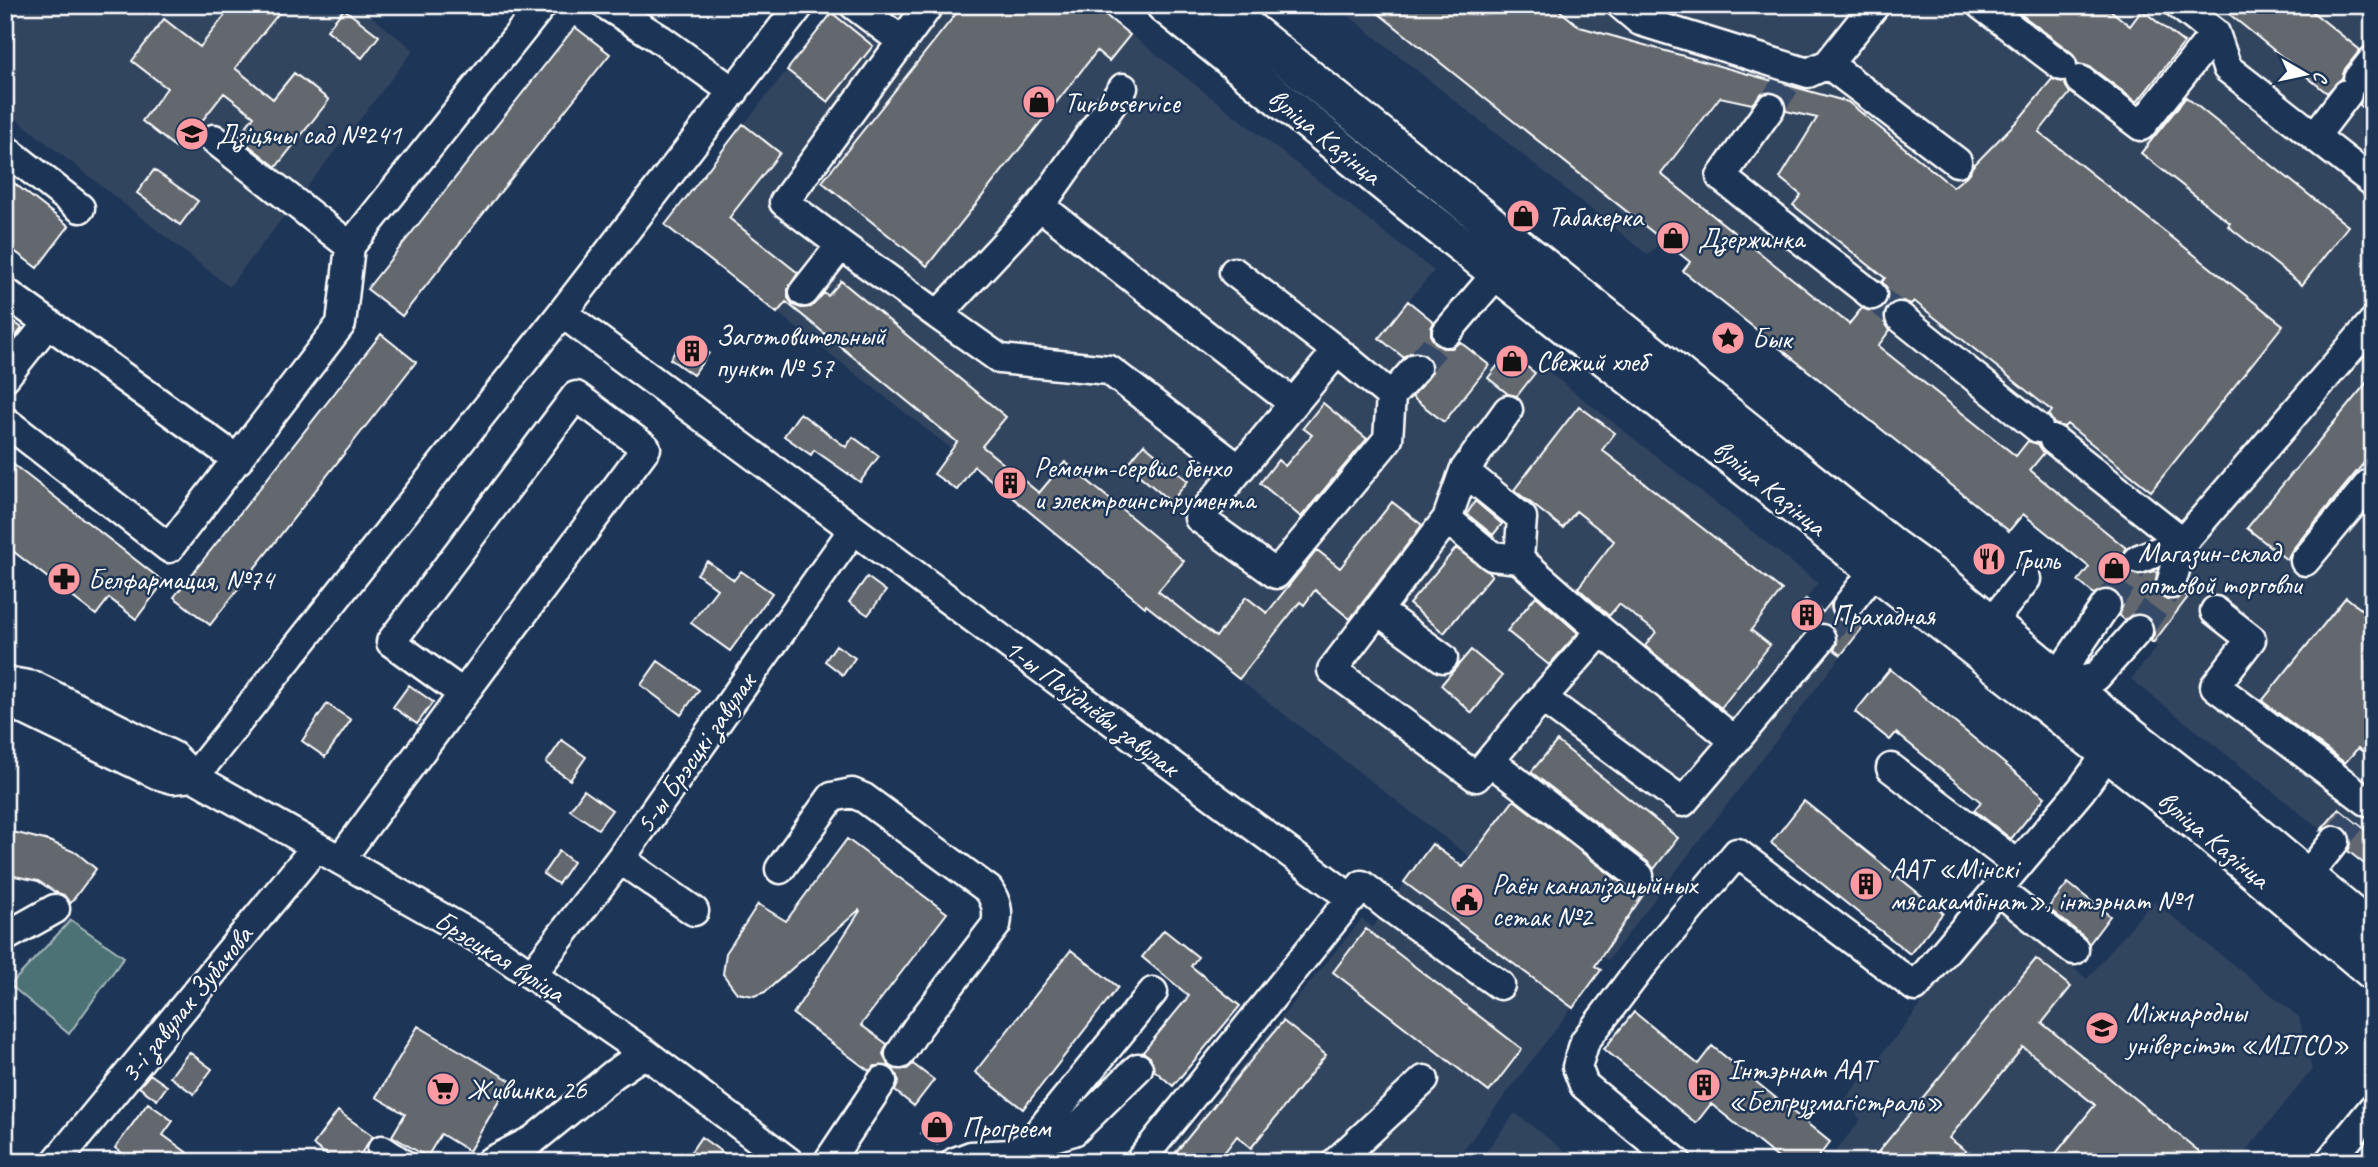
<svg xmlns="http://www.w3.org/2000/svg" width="2378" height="1167" font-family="Caveat,sans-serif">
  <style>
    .built { fill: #32445e }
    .green { fill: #4d7274; stroke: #a6b8ba; stroke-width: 2 }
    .building { fill: #63686e; stroke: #fff; stroke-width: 2; fill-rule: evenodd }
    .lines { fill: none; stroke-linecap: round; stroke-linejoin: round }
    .minor-tunnel { stroke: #344968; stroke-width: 28; stroke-dasharray: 28 14; stroke-linecap: butt }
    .minor-casing { stroke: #fff; stroke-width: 33 }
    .major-casing { stroke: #fff; stroke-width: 40 }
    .minor { stroke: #1d3557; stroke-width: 28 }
    .major { stroke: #1d3557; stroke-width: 35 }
    .labels { text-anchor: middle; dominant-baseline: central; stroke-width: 5; stroke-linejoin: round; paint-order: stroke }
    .poi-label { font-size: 28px; fill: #fff; stroke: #1d3557; text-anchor: start }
    .street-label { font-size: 28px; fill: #fff; stroke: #1d3557 }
  </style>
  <rect width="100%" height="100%" fill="#1d3557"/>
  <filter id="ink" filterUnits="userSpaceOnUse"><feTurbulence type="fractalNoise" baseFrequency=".0143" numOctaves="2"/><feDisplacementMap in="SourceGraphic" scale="14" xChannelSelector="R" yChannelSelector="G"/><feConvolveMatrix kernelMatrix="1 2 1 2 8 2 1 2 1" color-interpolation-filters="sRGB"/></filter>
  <g filter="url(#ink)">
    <!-- built -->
    <path class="built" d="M25,5H357L414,50L229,287L5,110V31Z
      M838,5H1093L1434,271L1408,301L1489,365L1496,367L1508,352L1535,372L1541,366L1818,583L1806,599L1823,612L1835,597L1867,622L1608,960L1450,842L1145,607L1027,508L665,225Z
      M1335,5H2373V871L2131,679L2157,647L2078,581L2088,567L2023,515L2009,531L1683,271L1690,262L1662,241L1648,255Z
      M1432,844L1601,970L1454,1162H1163L1362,919L1373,927Z
      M2153,901L2299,1017L2312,1070L2237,1162H1827L1861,1119L1842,1103L2001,906L2087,979Z
      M1515,1113L1562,1149L1579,1162H1478Z"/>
    <!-- green -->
    <path class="green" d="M71,920L124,957L69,1034L10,985Z"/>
    <!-- building -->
    <path class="building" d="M233,5H269L279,13L235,68L273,99L294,73L329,100L276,167L238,137L254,116L224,93L179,150L142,121L167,88L132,61L164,19L200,47Z
      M963,5H1093L1130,35L1109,61L1097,51L927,266L822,182Z
      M1368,5H1553L1580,27L1848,102L1953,187L1970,173L1972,167L2021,117L2052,79L2064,82L2070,93L2039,132L2283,325L2151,491L2067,424L2064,427L2054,424L2049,415L2052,411L1914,301L1911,304L1903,301H1895L1887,307L1884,315V322L1890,330L1878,346L2016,456L2028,441L2038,444L2044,453L2030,470L2126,548L2123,557L2124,566L2128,571L2137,575L2155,571L2157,573L2155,587L2160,596L2167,600H2176L2184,594L2188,597L2153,643L2151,641L2154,634V625L2149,617L2141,614H2133L2125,620L2119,615L2123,605L2121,597L2116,592L2106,588L2094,594L2078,581L2089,567L2023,514L2009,531L1683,271L1690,262ZM1772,92L1780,95L1785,101L1786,111L1817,118L1780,178L1801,195L1793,205L1885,278L1882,282L1887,288L1888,297L1885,306L1879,310L1870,311L1862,308L1849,324L1661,174L1720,97L1752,104L1762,93Z
      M2009,5H2104L2130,26L2142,10L2184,43L2137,102L2090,67L2078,64L2072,53Z
      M2218,5H2304L2360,50L2345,69L2342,78L2327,93Z
      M344,9L379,36L362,58L327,30Z
      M832,13L873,46L828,102L787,70Z
      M575,27L610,54L402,316L367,289Z
      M2370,90L2373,92V116L2360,105L2363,95Z
      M2186,97L2348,226L2302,285L2228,226L2230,223L2141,153Z
      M743,124L780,153L729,218L798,273L788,289V298L793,305L801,308L811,307L824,293L828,296L841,281L1006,417L982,446L1039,493L1065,462L1184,561L1158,591L1216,637L1246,597L1267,613L1317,550L1340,568L1392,502L1422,525L1350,619L1315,590L1304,605L1300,602L1239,679L1146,605L1145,607L974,466L957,490L934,474L957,442L786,302L777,313L665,225Z
      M154,170L198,201L180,225L137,193Z
      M5,176L69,226L37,268L5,244Z
      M1408,301L1434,322L1431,328V337L1437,345L1443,348H1452L1460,342L1489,365L1444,422L1412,397L1432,372V363L1428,356L1419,352L1410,353L1403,357L1379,338Z
      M14,322L22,328L9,345L5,342V334Z
      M381,334L416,362L210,625L174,597Z
      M685,337L709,353L693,375L670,359Z
      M1508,352L1535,373L1517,396L1508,394L1488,378Z
      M2373,375V452L2292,550L2287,560L2247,528Z
      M1323,403L1367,439L1301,517L1260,483L1278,460L1285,466L1312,435L1303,428Z
      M1579,406L1615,433L1602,450L1782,590L1751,630L1770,645L1721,708L1645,646L1656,632L1619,604L1609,616L1578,588L1614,541L1576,511L1563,528L1514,490Z
      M800,413L846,447L853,437L879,456L860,482L814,450L811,455L784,436Z
      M1144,444L1188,481L1171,502L1127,465Z
      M5,458L164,582L136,619L109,598L96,615L5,545Z
      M1475,501L1502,524L1493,535L1467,514Z
      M1456,548L1492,575L1444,633L1409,604Z
      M707,561L734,580L741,571L772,593L730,651L691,623L717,589L697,574Z
      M867,577L886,591L868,615L849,602Z
      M1536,596L1578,633L1549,665L1507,631Z
      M2346,597L2373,619V760L2358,748L2345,763L2262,701Z
      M1806,599L1823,612L1831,602L1832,613L1836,619L1844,622H1853L1860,616L1867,622L1841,655L1834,650L1837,643V634L1831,626L1823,623H1816L1808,629L1792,617Z
      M836,645L855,658L843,675L825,661Z
      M1471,650L1502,676L1472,713L1441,685Z
      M658,661L699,690L681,715L641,685Z
      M1890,669L2045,797L2011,839L1974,810L1981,802L1896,733L1890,740L1855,712Z
      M409,685L433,702L417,724L393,707Z
      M327,704L351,720L325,757L302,741Z
      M562,740L586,757L570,780L546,763Z
      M1557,741L1678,838L1654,869L1649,863L1531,772Z
      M584,790L612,810L598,829L570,810Z
      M1514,800L1629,889L1636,892H1645L1595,966L1601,970L1573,1008L1404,882L1432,844L1463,867Z
      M1804,801L1943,913L1910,954L1771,843Z
      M2339,809L2373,836V871L2348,851L2351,844V836L2345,828L2337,825L2321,830Z
      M5,833H17L49,841L77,853L96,869L70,904L64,895L55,892L38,881L5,874Z
      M847,839L947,913L861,1025L887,1044L883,1054L890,1067L875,1066L869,1071L793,1014L860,911L859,910L765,992L754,996L737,993L723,974L726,953L758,904L786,921Z
      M559,851L573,862L558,884L543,874Z
      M2068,883L2110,916L2089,944L2084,937L2048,908Z
      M1366,929L1522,1049L1489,1092L1333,972Z
      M1164,930L1198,957L1191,966L1240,1006L1173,1086L1154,1070L1150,1057L1143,1052L1189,996L1142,957Z
      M1071,950L1118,987L1023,1109L975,1072Z
      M2036,959L2071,987L2042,1023L2212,1162H2049L2095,1105L2023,1047L1949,1138L1966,1151L1958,1162H1870Z
      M1634,1012L1698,1064L1712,1046L1830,1142L1814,1162H1783L1711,1104L1696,1123L1604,1049Z
      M1283,1021L1326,1055L1251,1148L1237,1136L1217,1162H1168Z
      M418,1026L511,1081L469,1151L441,1134L427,1157L392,1136L405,1114L376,1097Z
      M189,1052L212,1069L194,1094L170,1077Z
      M913,1064L934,1080L914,1106L895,1091L899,1081L893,1069H907Z
      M150,1074L167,1086L157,1100L139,1087Z
      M148,1103L173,1121L163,1135L200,1162H135L115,1148Z
      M338,1111L373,1136L355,1162H337L313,1145Z
      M935,1113L951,1124L937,1144L921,1133Z
      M701,1137L736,1162H684Z"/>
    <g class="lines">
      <!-- minor-tunnel -->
      <path class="minor-tunnel" d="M1770,108L1786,84
        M1872,295L1900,317
        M1416,368L1447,332
        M2106,605L2139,559
        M2138,630L2171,584
        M1821,639L1847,606
        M2335,841L2352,820"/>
      <defs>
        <path id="minor" d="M606,5L660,39L734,92
          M854,5L902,41
          M929,5L784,202L841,245L938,315L1040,206L1123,88
          M1621,5L1640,21L1808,73L1828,64
          M1875,5L1828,64L1957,162
          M1981,5L2062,66
          M2179,5L2215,33L2227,68L2373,182
          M2358,79L2373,60
          M2080,80L2141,126L2215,33
          M1770,108L1721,177L1872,295
          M2315,136L2347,94
          M214,139L350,246
          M5,149L80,208
          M1040,206L1293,403
          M1234,272L1337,351
          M5,292L238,460
          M804,292L841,245
          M562,313L1352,899
          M938,315L1000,359L1109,370L1239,469
          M1900,317L2038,428
          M1447,332L1511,257
          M5,377L48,323
          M1391,396L1388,439L1276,574L1199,518L1337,351L1391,396L1416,368
          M1508,410L1464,471L1522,518L1519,559L1601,631L1735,741L1821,639
          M5,421L169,548L341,324L350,246L542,5
          M2054,440L2183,542
          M1464,471L1447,519L1332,670L1476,777L1542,698L1683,802L1735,741
          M1447,519L1492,556L1519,559
          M2139,559L2183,542
          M2305,561L2369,484L2373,487
          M2171,584L2183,542L2373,322
          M1847,606L1887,554
          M1377,610L1443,658
          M2215,611L2251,639L2215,686L2367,801
          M1991,623L2026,579
          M5,681L34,686L173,756L194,777L481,940L645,1053L789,1162
          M2067,685L2096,677L2138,630
          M5,691L10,699L24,710L156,774L173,779L194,777
          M1542,698L1601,631
          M2058,698L2067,685L2069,660L2106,605
          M1490,761L1639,876
          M1891,768L2018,865
          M194,777L562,313L800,5
          M620,859L694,911
          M340,860L646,448L576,396L391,642L462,693
          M780,869L832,797L852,793L864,798L989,890C996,902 999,911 996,925L917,1028L900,1054
          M1998,890L2074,950
          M2295,890L2335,841
          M5,937L55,909
          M532,974L620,859L853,530
          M1029,1144L1074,1131L1138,1068
          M382,1150L400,1162
          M56,1162L316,847
          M490,1162L533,1140L614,1074L645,1053
          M828,1162L882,1081
          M955,1162L971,1156L1012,1154L1029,1144L1153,992
          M1139,1162L1362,885L1388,906L1500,985
          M1336,1162L1424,1080
          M1677,1162L1584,1085L1577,1067L1585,1041L1642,966L1737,853L1915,987L2081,790L2119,738
          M2329,1162L2373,1108"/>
        <path id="major" d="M1164,5L1407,202L2195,822L2373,972
          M1219,5L1893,547L1944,584L2067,685L2238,819L2373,932"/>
      </defs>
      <!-- minor casing -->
      <use href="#minor" class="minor-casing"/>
      <!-- major casing -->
      <use href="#major" class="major-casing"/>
      <!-- minor -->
      <use href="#minor" class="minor"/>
      <!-- major -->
      <use href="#major" class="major"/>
    </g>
  </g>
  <!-- icons -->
  <defs>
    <symbol id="shop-disc" viewBox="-11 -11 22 22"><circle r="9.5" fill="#ff9aa2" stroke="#1d3557"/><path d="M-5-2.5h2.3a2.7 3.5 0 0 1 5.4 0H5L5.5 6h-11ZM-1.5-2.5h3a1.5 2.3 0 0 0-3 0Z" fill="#111"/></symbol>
    <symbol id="school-disc" viewBox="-11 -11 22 22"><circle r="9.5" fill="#ff9aa2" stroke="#1d3557"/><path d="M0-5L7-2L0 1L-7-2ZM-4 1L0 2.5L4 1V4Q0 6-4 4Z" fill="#111"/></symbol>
    <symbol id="sight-disc" viewBox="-11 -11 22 22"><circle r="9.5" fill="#ff9aa2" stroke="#1d3557"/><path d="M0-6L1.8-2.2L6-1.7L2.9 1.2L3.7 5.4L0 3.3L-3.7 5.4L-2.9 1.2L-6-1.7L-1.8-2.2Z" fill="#111"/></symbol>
    <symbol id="building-disc" viewBox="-11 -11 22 22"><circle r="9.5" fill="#ff9aa2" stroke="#1d3557"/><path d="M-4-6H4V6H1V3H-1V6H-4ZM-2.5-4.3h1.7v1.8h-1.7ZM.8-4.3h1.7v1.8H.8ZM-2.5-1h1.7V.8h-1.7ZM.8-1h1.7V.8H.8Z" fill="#111"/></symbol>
    <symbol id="restaurant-disc" viewBox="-11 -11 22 22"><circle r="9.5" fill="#ff9aa2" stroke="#1d3557"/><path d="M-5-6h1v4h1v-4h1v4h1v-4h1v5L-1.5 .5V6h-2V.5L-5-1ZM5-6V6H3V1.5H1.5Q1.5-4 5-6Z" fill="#111"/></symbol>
    <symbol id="pharmacy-disc" viewBox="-11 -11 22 22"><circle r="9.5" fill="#ff9aa2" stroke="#1d3557"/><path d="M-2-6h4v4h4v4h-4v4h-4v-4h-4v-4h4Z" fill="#111"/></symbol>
    <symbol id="civic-disc" viewBox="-11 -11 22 22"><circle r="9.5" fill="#ff9aa2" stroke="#1d3557"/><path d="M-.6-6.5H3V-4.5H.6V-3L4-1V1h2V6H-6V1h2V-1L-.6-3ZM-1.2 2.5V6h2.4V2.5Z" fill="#111"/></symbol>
    <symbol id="university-disc" viewBox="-11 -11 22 22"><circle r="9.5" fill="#ff9aa2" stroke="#1d3557"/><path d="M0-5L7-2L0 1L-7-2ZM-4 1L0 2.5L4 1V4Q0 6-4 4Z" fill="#111"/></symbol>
    <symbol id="supermarket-disc" viewBox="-11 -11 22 22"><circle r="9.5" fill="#ff9aa2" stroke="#1d3557"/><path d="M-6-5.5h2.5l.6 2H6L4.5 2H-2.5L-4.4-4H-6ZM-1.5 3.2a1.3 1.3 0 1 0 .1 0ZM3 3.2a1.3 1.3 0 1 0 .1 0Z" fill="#111"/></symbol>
  </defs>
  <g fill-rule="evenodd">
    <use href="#shop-disc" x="1020" y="83" width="38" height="38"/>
    <use href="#school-disc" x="173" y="115" width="38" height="38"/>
    <use href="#shop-disc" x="1504" y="197" width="38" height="38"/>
    <use href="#shop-disc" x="1654" y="219" width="38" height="38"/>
    <use href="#sight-disc" x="1709" y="319" width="38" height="38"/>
    <use href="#building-disc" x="673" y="332" width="38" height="38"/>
    <use href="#shop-disc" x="1493" y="342" width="38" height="38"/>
    <use href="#building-disc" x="991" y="464" width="38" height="38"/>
    <use href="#restaurant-disc" x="1970" y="540" width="38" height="38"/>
    <use href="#shop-disc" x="2095" y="549" width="38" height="38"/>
    <use href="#pharmacy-disc" x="45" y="560" width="38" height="38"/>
    <use href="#building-disc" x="1788" y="596" width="38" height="38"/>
    <use href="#building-disc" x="1847" y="865" width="38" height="38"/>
    <use href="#civic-disc" x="1448" y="881" width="38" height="38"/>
    <use href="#university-disc" x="2083" y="1009" width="38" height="38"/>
    <use href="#building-disc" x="1685" y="1066" width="38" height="38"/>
    <use href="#supermarket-disc" x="424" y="1070" width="38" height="38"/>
    <use href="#shop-disc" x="918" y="1108" width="38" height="38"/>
  </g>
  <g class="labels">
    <!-- poi labels -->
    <g class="poi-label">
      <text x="1064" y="102">Turboservice</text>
      <text x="216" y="134">Дзіцячы сад №241</text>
      <text x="1548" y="216">Табакерка</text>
      <text x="1698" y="238">Дзержинка</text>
      <text x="716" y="335">Заготовительный<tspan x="716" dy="32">пункт № 57</tspan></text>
      <text x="1752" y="338">Бык</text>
      <text x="1536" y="361">Свежий хлеб</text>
      <text x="1034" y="467">Ремонт-сервис бенхо<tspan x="1034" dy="32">и электроинструмента</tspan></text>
      <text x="2138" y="552">Магазин-склад<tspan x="2138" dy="32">оптовой торговли</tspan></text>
      <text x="2014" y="559">Гриль</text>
      <text x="88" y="579">Белфармация, №74</text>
      <text x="1832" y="615">Прахадная</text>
      <text x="1890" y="868">ААТ «Мінскі<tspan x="1890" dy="32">мясакамбінат», інтэрнат №1</tspan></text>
      <text x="1492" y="884">Раён каналізацыйных<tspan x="1492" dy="32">сетак №2</tspan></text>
      <text x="2126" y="1012">Міжнародны<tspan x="2126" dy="32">універсітэт «МІТСО»</tspan></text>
      <text x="1728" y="1069">Інтэрнат ААТ<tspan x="1728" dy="32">«Белгрузмагістраль»</tspan></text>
      <text x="467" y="1089">Живинка 26</text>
      <text x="962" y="1127">Прогреем</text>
    </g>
    <!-- street labels -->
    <g class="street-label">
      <text transform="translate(1325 136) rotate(39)">вуліца Казінца</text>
      <text transform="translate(1770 487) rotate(39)">вуліца Казінца</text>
      <text transform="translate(1092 707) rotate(37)">1-ы Паўднёвы завулак</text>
      <text transform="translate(695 753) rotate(-55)">5-ы Брэсцкі завулак</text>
      <text transform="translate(2214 839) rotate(40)">вуліца Казінца</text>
      <text transform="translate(500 956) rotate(32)">Брэсцкая вуліца</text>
      <text transform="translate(186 1004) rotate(-51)">3-і завулак Зубачова</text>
    </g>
  </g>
  <!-- margin -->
  <rect width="2378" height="1167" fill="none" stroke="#1d3557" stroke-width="28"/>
  <rect x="14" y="14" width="2350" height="1139" fill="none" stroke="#fff" stroke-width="2.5" filter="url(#ink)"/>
  <!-- north arrow -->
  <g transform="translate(2305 74) rotate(99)" stroke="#1d3557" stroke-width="5" paint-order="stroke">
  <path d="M0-5L12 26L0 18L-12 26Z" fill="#ffffff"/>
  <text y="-10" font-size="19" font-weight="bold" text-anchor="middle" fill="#ffffff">С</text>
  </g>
</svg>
